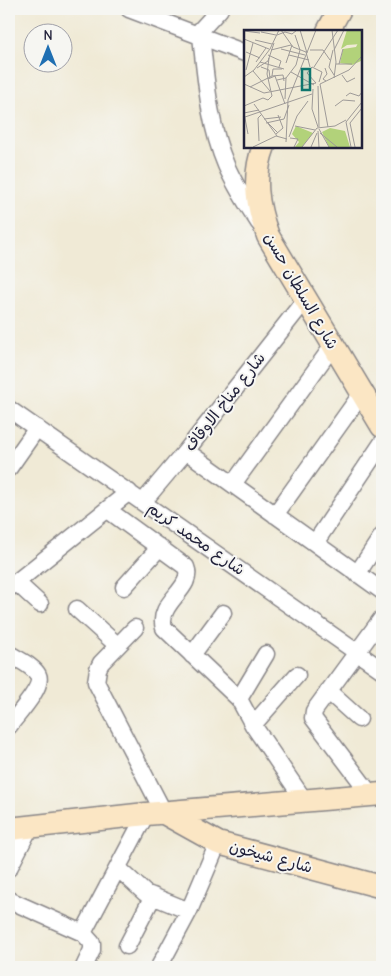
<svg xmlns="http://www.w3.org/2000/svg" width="391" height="976" font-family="'Comic Neue','Playpen Sans Arabic',sans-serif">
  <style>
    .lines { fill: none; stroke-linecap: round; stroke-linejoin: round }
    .street-casing { stroke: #898688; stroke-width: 19 }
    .secondary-casing { stroke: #898688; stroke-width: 25 }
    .street { stroke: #fff; stroke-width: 16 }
    .secondary { stroke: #fbe6c4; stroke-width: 22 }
    .labels { text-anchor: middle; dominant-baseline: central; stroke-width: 4; stroke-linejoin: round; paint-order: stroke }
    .street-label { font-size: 16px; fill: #22223b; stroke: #f6f6f2 }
    .inset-road { fill: none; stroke: #9e9a98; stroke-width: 1 }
    .view { fill: #0f766e; fill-opacity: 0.15; stroke: #0f766e; stroke-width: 2.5 }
    .inset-edge { fill: none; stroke: #22223b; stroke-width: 2.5 }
  </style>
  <rect width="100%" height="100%" fill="#f6f6f2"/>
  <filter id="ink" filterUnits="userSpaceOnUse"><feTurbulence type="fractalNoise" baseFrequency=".02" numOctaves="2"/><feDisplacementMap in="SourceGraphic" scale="10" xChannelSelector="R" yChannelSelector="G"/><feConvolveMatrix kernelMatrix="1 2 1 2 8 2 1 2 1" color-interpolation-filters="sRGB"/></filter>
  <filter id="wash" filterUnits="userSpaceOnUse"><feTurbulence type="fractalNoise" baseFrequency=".0096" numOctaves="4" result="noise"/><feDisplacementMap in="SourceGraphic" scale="20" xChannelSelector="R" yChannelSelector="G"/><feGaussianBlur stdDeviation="1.12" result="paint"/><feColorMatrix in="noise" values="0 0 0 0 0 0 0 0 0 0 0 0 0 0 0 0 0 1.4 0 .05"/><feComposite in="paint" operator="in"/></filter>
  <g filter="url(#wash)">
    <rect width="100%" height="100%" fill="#f0ead6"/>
  </g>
  <g filter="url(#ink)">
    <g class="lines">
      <defs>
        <path id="street" d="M129,9L245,53
          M197,34L220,9
          M201,36C206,80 209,125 226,165C235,186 247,204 259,223
          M9,409L382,670
          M186,451L382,591
          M9,468L37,428
          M233,484L332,347
          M143,502L186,451L305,300
          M108,510L186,567C195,589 156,602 164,628L239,699L253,725L304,800
          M275,515L362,393
          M315,543L382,443
          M357,574L382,536
          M16,582L40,604
          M124,587L160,547
          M9,588L129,492
          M77,609L117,645
          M135,628L101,663L98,669L96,682L164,813
          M192,655L223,613
          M9,656H13C21,661 34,667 38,675C44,687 16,716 9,726
          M328,691L359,719
          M239,699L266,654
          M253,725L297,675
          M371,795L313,718L314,711L382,618
          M9,868L30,827
          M119,869L145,893L189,911
          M9,900L83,933L146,814
          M83,933L92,943V950L84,967
          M127,946L153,896
          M159,967L189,911L218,843"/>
        <path id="secondary" d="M328,31L340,9
          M264,146C252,177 257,206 268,236L382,426
          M164,813L218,843L382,887
          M9,829L146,814L382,794"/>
      </defs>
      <!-- street casing -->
      <use href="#street" class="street-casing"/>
      <!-- secondary casing -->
      <use href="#secondary" class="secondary-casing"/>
      <!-- street -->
      <use href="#street" class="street"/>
      <!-- secondary -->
      <use href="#secondary" class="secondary"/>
    </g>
  </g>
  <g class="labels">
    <!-- street labels -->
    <g class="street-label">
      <text transform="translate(301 291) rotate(60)">شارع السلطان حسن</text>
      <text transform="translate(225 402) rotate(-52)">شارع مناخ الاوقاف</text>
      <text transform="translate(196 539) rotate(35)">شارع محمد كريم</text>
      <text transform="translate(271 857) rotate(15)">شارع شيخون</text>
    </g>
  </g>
  <!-- overview -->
  <g transform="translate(244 30)">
    <rect width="118" height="118" fill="#f0ead6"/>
    <path d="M114,13L117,14V31L108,35L96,33L99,19L112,17ZM52,96L69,103L58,117H51L55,112L48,104ZM86,98L101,101L106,117H85L78,102Z" fill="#b2d27a"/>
    <path d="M103,0H117V14L103,15L97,19Z" fill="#b2d27a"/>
    <path class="inset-road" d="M37,0L49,17L62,22L66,37M56,0L63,23M88,0L92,32L90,48M0,1L16,3M17,2L32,5M33,5L41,2L48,4L53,0M0,9L25,19M11,10L28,14M37,19L61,25M27,20L47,15M66,20H79L86,30M89,20L85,37L90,45M90,20L100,0M2,22L16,28M24,25L37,31L35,37M45,25L65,30M12,32L22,18M16,32L40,39M42,33L48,15M92,34H108M95,34L99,19M17,37L25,40L26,48M68,37L78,42L75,52M68,37L63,43L72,53M70,37L94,0M13,38L24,31L30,13M81,38L83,44L79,49L82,51M2,40L9,13M9,41L26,61M47,42L70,55M98,45L103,52L111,48M28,46L29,39H38M0,47L10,40L26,19L35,0M24,49L31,46L41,74M33,50L42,48L52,35L56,20L51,5M0,54L20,63L72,53M76,54L105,40L118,26M76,54L84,97M74,56L75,97M6,57L28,46L39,45L40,51M69,59L68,79L74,97M102,66L106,63L115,66L118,62M41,69L42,48M24,70L28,66L23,44L25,28M10,74L33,106M0,76L19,68L24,70M91,76L99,70L111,71M0,83L4,104M0,83L15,80M1,87L68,64M20,89L37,87M23,92L34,103M22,93L40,89L45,75M51,96L71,100M75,99L85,117M74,101L75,117M76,103L93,117M32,104L39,98L34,85M45,107L53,86L64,71M46,108L54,109L50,117M15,111L14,88L17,85M42,112L44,70L72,0M9,117L32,106L43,109M58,117L73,98L91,96L102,90M67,117L73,103M107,117L102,92L118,72M111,117L106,93L118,78"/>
    <path class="view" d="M58,39H66V60H58Z"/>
    <rect width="118" height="118" class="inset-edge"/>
  </g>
  <!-- margin -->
  <rect width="391" height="976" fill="none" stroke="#f6f6f2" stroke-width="30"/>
  <!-- north arrow -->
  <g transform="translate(48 48)"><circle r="24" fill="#f6f6f2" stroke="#a1a1a9"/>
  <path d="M0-4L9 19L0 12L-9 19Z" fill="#1f6fb2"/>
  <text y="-8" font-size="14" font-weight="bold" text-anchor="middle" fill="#22223b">N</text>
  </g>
</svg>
